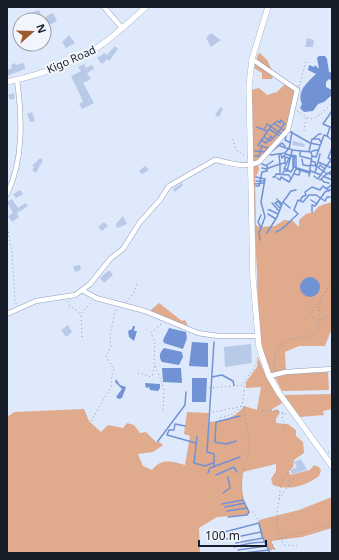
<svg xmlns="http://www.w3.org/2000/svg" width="339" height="560" font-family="'Noto Sans',sans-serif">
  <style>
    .green { fill: #e0aa8c }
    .water { fill: #7192d4 }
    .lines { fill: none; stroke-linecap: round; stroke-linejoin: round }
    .stream { stroke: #7192d4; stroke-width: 1.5 }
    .building { fill: #b9c9e8 }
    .minor-casing { stroke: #8f9ebc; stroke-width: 5.5 }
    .tertiary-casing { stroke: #8f9ebc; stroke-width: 6 }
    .path { stroke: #9099a8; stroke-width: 1; stroke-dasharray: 1 3; stroke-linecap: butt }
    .minor { stroke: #fff; stroke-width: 4.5 }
    .tertiary { stroke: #fff; stroke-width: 5.5 }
    .labels { text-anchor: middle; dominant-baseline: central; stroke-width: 4; stroke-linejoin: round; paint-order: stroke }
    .street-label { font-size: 11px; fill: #181e29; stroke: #f2f6fc }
  </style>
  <rect width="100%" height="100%" fill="#dfe9fc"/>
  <!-- green -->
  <path class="green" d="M260,53L267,60L274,74L272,79H262V73L254,68L258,54Z
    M286,83L294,85L300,88L285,131L255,162H252L251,90L259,88L267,95L277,92Z
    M258,165L259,169L255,179L256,225L259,227L275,226L284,220L293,221L299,227V220L306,214L314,212C319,204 324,205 332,202V328L325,346H299L285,352L286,370L271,373C256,343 258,304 257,271C255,236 253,202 252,167Z
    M159,303L182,321L185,320L188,326L150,311Z
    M258,357L265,374L282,403L271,410L273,411L277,409L280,412L276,419V423L288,424L296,430V436L303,442L304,453L294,460L293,467L289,471L290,475L310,470L314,465L319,467L321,470L319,476C305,486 290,491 273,485L271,479L276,471V464L243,472C241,488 242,498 249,512L246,515L217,517L199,528L200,553H7V417L14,412L84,409L89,421L101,432L108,425L123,428L127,423L134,425L140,433L146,432L156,442L158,441L163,445L153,452L138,454L143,466L152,470C161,458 172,461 185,465L190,436L184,434L187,412L209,413L208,422C223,422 235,418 244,406L257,410L261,387L246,388V382L257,367Z
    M328,372L329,390L282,391L274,376L289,373Z
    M332,394V409L323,411L324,415L300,417L284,395Z
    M332,497V528L302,537L271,541L275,549L269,550L262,536L259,520L299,510Z"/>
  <!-- water -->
  <path class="water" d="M319,56H325L327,59L329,72L332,73V81L329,79L326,82V87L332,90V95L324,102L318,104L313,111L304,112L300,108L302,104C296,91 308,82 316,74L308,70L309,65L314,67L315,65L319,69L317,58Z
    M300 287a10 10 0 1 1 20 0a10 10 0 1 1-20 0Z
    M133,326H135L134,331H137L134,341L129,337L128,331L132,329Z
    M169,328L186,332L187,338L183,349L164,343L163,340Z
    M192,342L208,343V367L189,366Z
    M164,348L182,352L183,357L179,365L162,362C158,357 160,352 164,348Z
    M162,368H181L182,383L163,382Z
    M192,378H207L206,402H192Z
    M116,379L120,385L126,387L122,398L119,399L116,397L122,389L115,382Z
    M145,383L160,384V388L158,391L150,390L149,387L146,388Z"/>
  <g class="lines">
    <!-- stream -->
    <path class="stream" d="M275,124L285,131
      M257,127L267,131
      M330,127L323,124L332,111
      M265,128L267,124L282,134
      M289,131L310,143L320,145
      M280,136L277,134L284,124
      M286,136L285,140L289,142
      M327,136L332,140
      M264,137L270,141L277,134L269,129
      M314,138L319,134H321
      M261,140L266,143L271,136L272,138
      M280,146L289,149L292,132
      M332,148L328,158L332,160
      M292,150L291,155L296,156V169L310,173
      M255,151L265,152L268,148L258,145L272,125L278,121L280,123L281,120L285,124
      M272,151L282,143L285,146
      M300,151V156L311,159
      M309,151L312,139H319L321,142
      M312,151L318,150
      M269,154L271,155L285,153L289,148L292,150L311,152L312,156L309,176
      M281,154L282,158L286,154L296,158
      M255,156H259L262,146
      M312,156L316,157L324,135L327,136L330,127L332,128
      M302,159L303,165L310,166
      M311,161L315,162L316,166
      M318,162L332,168
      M262,164L267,166
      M310,165L316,166L327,174L332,171
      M294,166V158
      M293,167V158
      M319,167L320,165L325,169
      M262,168L266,169L280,164L279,154
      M284,168L291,172L294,167L310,172
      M284,169L289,158
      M311,171L321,175
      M280,173V164L285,163V157L289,158
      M283,173L284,171H287L291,155
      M315,173L320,154
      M294,174L299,175L300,171
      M314,176L318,179L330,161L332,162
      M323,176L332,180
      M256,177L265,179L261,202L265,217L259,233L260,240
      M273,177H275L276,174L289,175L291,179L296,169
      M277,178L280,180L281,177L289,182L291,179
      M321,179L324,182L329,183
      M320,180L328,173L332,175
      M256,181H264
      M255,184L263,183
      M256,186H259L262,172L267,171V165L273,161
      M325,188H328L331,185
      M277,199L281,206
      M311,200L317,204
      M300,201L302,197L306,195L305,192L312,187L320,190L323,186L329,191
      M283,202L291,191L296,190
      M272,203L279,211
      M280,208L275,203L279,201L282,204
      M268,210H270L278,214
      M312,212V205L315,206L325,192L332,189
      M268,214L276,219
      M261,228L258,222L261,215
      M276,232C286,228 289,221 298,214L294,210L298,200L303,202L309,195H316L325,201L327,197H332
      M267,233L277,217L283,202L290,208
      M212,377L222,375L233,381L234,385
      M185,426L175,424L174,430H169L167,435L196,443
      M197,437L194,463L205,466L213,463
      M158,441L185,405L186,392
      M236,441L226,444L215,442L216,422L240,416
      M214,466V454L207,452L214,342
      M208,473L210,468L240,457
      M216,475L234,467L237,472
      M223,493L230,488L228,477
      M222,504L243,500L249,512L247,515L228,517
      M225,507L245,503
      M227,511L247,508
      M217,534L259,523L262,536L270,553
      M227,539L261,532
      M236,543L263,538
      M234,547L251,543L265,542
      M238,550L267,546
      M244,553L269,550"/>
  </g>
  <!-- building -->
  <path class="building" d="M39,10L41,15L22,20L21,16Z
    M53,13L57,21L48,26L43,18Z
    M211,33L221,40L211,47L206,38Z
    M69,35L75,43L66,48L62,42Z
    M307,38L314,40L313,47H305Z
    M115,46L118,49L109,61L107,59L102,64L97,58L105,53L107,55Z
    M15,63L16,65L24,63L25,69L7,76V70L12,68L11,65Z
    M84,64L86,68L92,65L94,69L87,73L91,79L83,83L94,103L82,109L79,104L83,102L81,97L71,76L81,71L78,67Z
    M14,93L15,98L10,100L8,95Z
    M220,107L223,109L219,117L215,115Z
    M32,112L35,121L30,122L27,114Z
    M293,141L305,144L304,147L292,145Z
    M40,158L43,160L36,173L32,170L34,167L32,166Z
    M145,166L149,170L142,174L139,171Z
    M182,183L183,185L175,192L173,189Z
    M20,190L23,194L16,198L13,194Z
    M12,199L18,208L26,203L28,206L17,213L19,217L12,222L8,216L13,213L7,202Z
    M123,216L127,224L117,228L116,224Z
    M104,222L108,226L102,231L98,227Z
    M80,265L81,270L75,272L73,266Z
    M108,271H110L113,275L104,283L100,278Z
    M68,325L72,332L66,337L61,330Z
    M251,344L252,363L225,367L224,347Z
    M301,459L307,470L292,474L290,470L297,467L294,462Z"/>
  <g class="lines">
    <defs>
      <path id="minor" d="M104,7L122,28
        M7,194C24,160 22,117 17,80
        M82,290L90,284L111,258L123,249L140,222L160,200L169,186L215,160C229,162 247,170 260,161L288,130L297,90L252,59
        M7,314L36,301L75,295L82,290L96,298L145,311L198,333L218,336H257
        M269,376L286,372L332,369"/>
      <path id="tertiary" d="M268,7L252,59L249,86L253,278L259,347L269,376L279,393L332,466
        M7,82C39,75 74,64 101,45C117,34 131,20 146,7"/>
    </defs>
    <!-- minor casing -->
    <use href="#minor" class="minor-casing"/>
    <!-- tertiary casing -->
    <use href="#tertiary" class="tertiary-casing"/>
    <!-- path -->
    <path class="path" d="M299,86L306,62
      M297,111L306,117L313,119L321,114L332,103
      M304,131L306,118
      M233,139L236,150L245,156
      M7,224L12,252L15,302L17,305
      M332,253L331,257L332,262
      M68,301L69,305L81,314
      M126,302L133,294L137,284
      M320,320L332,314
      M319,323L313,318L311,312L320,302
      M161,324L151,333L155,342L154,362L164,389L163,410
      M82,337L81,314L92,301
      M274,370L275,353L280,345L290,339L314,335L318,331L320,301L332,281
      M138,373L143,374L149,377L152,376L155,365
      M209,388L244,385
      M262,411C273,410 279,410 289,416
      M209,413L244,406L250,449L243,472L241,488L243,500L249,512H253C261,523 263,537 269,550L275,549L276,553
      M283,413L282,416L286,432
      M220,418C238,413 243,410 244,391C245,388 244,384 245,382C248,372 255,373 257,358
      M91,421L111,387L112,374L114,370L106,356L111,347L110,336L114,315L117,308
      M328,453L332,450
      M292,466C281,480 281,483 279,500C276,520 274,526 284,545L297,546
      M279,499L294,478
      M274,549L271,541L332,524"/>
    <!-- minor -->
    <use href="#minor" class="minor"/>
    <!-- tertiary -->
    <use href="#tertiary" class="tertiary"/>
  </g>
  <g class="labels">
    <!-- street labels -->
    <g class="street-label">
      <text transform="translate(71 59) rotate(-24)">Kigo Road</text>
    </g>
  </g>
  <!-- border -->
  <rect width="339" height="560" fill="none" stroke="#181e29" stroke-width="16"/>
  <!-- north arrow -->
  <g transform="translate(32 32) rotate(70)"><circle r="19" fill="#f2f6fc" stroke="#9ba0a8"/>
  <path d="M0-3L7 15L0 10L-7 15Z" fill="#9f5a2e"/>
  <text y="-6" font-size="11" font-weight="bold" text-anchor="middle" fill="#181e29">N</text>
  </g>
  <!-- scale -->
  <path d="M199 540v6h67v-6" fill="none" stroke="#181e29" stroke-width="2"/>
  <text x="205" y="540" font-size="12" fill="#181e29" stroke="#f2f6fc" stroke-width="3" paint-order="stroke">100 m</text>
</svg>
